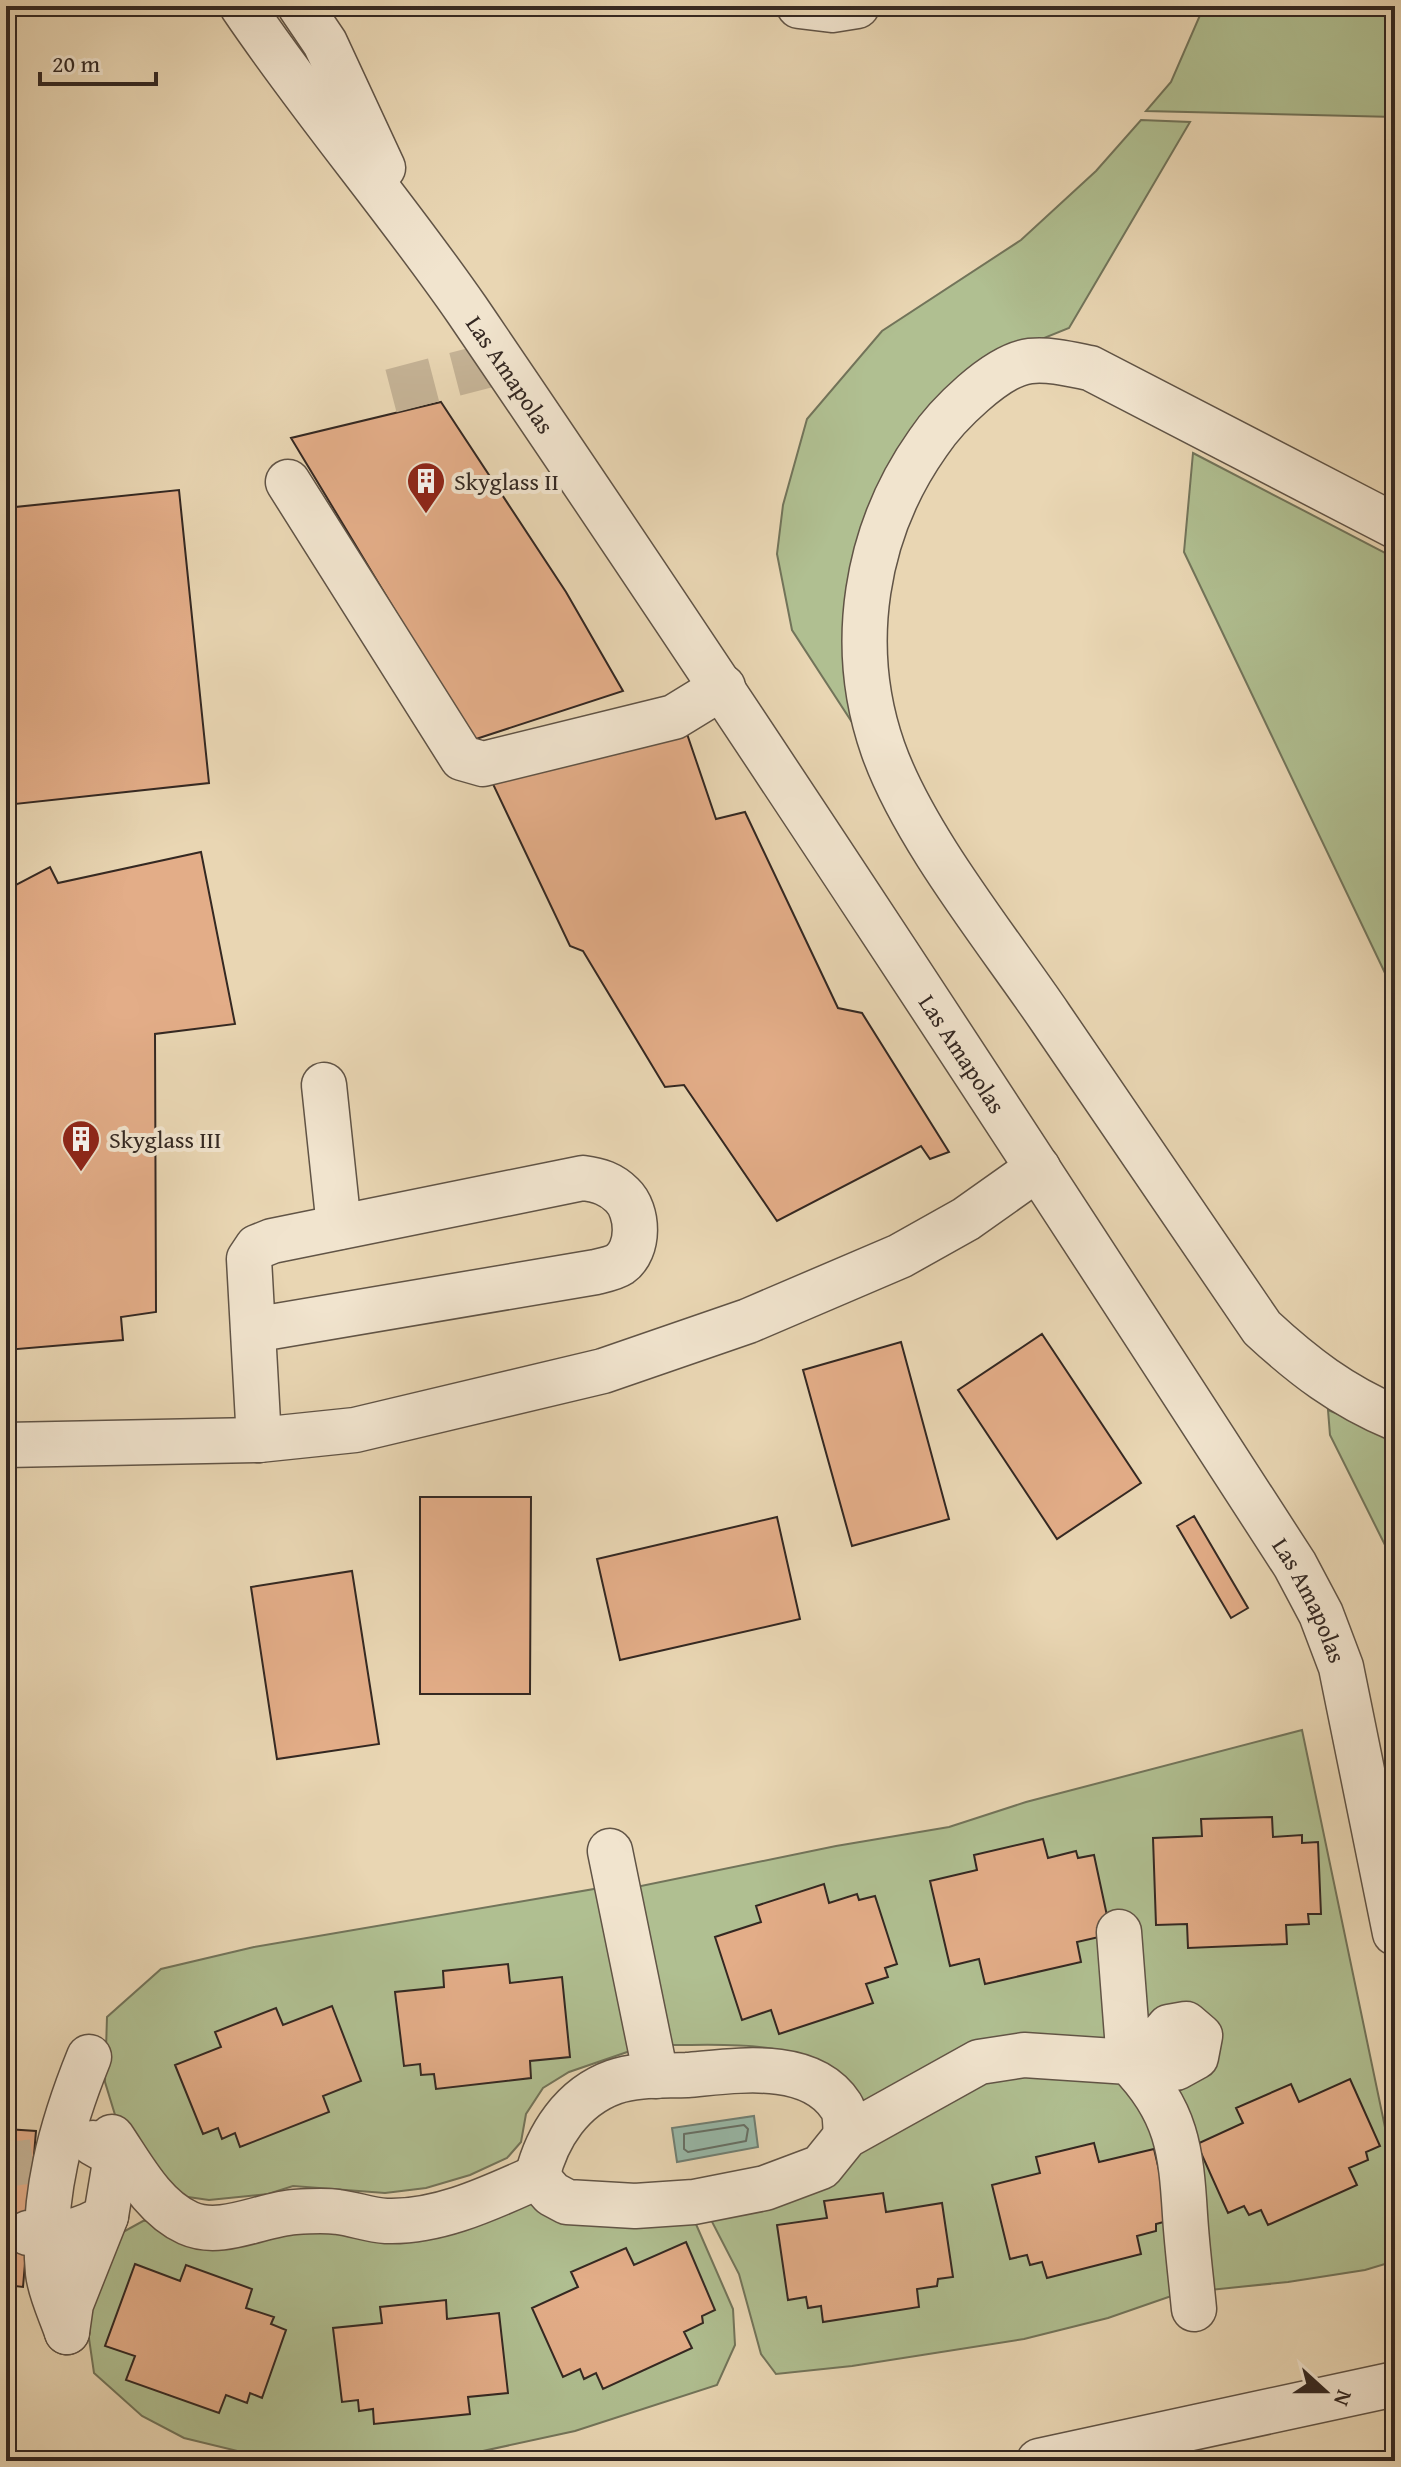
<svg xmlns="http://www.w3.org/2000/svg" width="1401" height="2467" font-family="'Gentium Book Plus',serif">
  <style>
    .green { fill: #b0bf91; stroke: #72745a; stroke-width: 2 }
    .water { fill: #98b9a9; stroke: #707f73; stroke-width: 2 }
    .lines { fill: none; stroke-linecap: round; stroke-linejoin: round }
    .shore { stroke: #667066; stroke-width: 2 }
    .building { fill: #e3ad88; stroke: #342822; stroke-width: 2 }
    .minor-tunnel { stroke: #c5b396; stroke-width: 44; stroke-dasharray: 44 22; stroke-linecap: butt }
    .minor-casing { stroke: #615446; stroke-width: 47 }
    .minor { stroke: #f1e4ce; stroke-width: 44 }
    .labels { text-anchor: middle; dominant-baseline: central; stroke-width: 8; stroke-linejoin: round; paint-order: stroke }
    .street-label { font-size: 24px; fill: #342822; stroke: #f1e4ce }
    .poi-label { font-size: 24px; fill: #342822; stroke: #f1e4ce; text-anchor: start }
  </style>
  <rect width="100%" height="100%" fill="#e9d6b3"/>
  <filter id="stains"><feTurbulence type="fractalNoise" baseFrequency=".0025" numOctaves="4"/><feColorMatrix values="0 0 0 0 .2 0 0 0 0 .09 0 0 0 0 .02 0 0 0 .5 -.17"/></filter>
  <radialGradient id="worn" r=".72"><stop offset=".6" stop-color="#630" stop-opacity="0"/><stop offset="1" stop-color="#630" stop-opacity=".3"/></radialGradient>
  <!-- green -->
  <path class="green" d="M1204,6H1395V117L1146,111L1171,82Z
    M1141,120L1190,122L1069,328L1034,342L875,508L872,753L792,630L777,554L783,505L807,419L882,331L1021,240L1096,171Z
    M1193,453L1395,558V994L1184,552Z
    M1328,1410L1395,1437V1565L1330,1435Z
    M1302,1730L1395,2175V2261L1365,2270L1288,2282L1180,2293L1108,2318L1024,2339L852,2366L776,2374L761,2354L739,2274L708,2214L723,2206L816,2177L864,2137L895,2125L951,2079L997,2061L1100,2060L1147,2080L1162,2076L1180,2081C1209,2065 1213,2059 1213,2027L1181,2007L1162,2012L1139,2037L1126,2036L1123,1990L1109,1930V2046C991,2031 961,2054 866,2117L838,2103C836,2097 835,2085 831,2079C801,2036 711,2046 665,2045L636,1887L836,1846L949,1827L1026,1802Z
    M600,1888L633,2050L569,2072L543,2088L526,2114L521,2142L507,2158L470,2175L426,2188L385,2193L293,2186L268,2194L209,2200L181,2196L123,2141L105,2082L107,2017L161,1969L254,1947Z
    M493,2189L692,2215L733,2309L735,2345L717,2385L575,2431L437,2461H279L184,2438L142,2416L94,2373L86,2318L123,2232L143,2221L170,2218L191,2225Z"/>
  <!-- water -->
  <path class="water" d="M754,2116L758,2147L677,2162L672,2128Z"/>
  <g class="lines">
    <!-- shore -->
    <path class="shore" d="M744,2125L748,2129L746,2141L688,2152L684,2149V2134Z"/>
  </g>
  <!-- building -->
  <path class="building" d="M441,402L566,592L623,691L473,740L291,438Z
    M179,490L209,783L6,805V508Z
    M685,728L716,819L745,812L838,1008L862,1013L949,1152L930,1159L921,1146L777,1221L684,1085L665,1087L583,951L570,946L492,782Z
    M201,852L235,1024L155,1034L156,1312L121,1317L123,1340L6,1350V890L50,867L58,883Z
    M1042,1334L1141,1483L1057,1539L958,1390Z
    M901,1342L949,1519L852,1546L803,1370Z
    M420,1497H531L530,1694H420Z
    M1194,1516L1248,1608L1231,1618L1177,1526Z
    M777,1517L800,1619L620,1660L597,1559Z
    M352,1571L379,1744L277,1759L251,1587Z
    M1272,1817L1273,1837L1302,1835V1843L1318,1842L1321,1914H1308L1309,1924L1286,1925L1287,1944L1188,1948L1187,1924L1156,1925L1153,1838L1202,1836L1201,1819Z
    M1043,1839L1048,1858L1076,1851L1078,1858L1094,1855L1109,1925L1097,1928L1099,1937L1077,1942L1081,1962L985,1984L979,1959L950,1966L930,1881L977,1870L974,1855Z
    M824,1884L829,1903L857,1894L859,1900L875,1896L897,1964L885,1968L888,1977L866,1984L873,2003L779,2034L771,2010L742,2020L715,1937L761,1922L756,1906Z
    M508,1964L510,1983L562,1977L570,2057L530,2061L531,2078L436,2089L434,2074L421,2075L420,2064L404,2066L395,1992L444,1987L443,1971Z
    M332,2006L361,2081L323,2096L329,2112L240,2147L235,2133L222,2139L218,2128L203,2134L175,2065L221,2047L215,2032L276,2008L283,2025Z
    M1350,2079L1380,2146L1366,2152L1368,2160L1349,2168L1357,2185L1268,2225L1261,2210L1249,2215L1244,2206L1228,2213L1197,2144L1243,2123L1236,2108L1291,2084L1299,2102Z
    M6,2129L36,2131L23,2287L6,2285Z
    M1094,2143L1099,2162L1154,2149L1171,2220L1156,2224V2231L1137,2236L1141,2254L1047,2278L1042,2262L1030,2265L1027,2255L1010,2259L992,2185L1040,2173L1036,2157Z
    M883,2193L886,2212L942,2203L953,2277L938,2279L937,2286L917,2289L919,2307L823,2322L821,2306L808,2308L806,2297L788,2300L777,2225L827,2218L824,2201Z
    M686,2242L715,2310L702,2316L703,2323L684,2332L692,2348L603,2389L596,2373L584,2379L580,2369L563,2377L532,2308L578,2287L571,2272L626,2248L634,2265Z
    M135,2264L180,2281L186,2265L252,2289L246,2308L274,2317L271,2324L286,2330L262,2398L250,2393L247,2403L226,2395L219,2413L126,2380L135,2356L105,2346Z
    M446,2300L447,2319L499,2313L508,2393L468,2397L470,2414L374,2424L373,2409L359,2411L358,2400L342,2402L333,2328L382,2323L380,2307Z"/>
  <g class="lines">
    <!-- minor-tunnel -->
    <path class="minor-tunnel" d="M391,391L502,362
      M6,2165L33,2161"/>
    <defs>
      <g id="minor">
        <path id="s1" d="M242,6C313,111 395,206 467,310C749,724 1023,1144 1295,1565L1321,1614L1341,1667L1395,1933"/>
        <path d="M300,6L325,43L383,168"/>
        <path d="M799,6L832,10L857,6"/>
        <path d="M288,482L462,758L483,764L674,717L723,687"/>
        <path d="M1395,526L1090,368C1070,364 1050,359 1030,361C996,365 946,416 928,443C865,532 847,646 883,749C914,837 997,939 1050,1017C1120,1120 1191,1224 1262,1328C1303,1366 1342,1396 1395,1418"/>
        <path d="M324,1085L339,1227"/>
        <path d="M253,1330L596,1272C604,1270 614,1268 620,1264C640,1250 639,1211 622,1195C611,1184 599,1180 583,1178L272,1241L257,1247L249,1259L259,1440"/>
        <path d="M6,1445L259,1440L355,1430L603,1371L748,1321L900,1256L966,1219L1038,1168"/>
        <path d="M610,1851L656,2076"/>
        <path d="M1119,1932L1129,2062L1142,2059L1176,2068L1196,2057L1200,2036L1186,2024L1169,2027L1142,2059"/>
        <path d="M112,2137C133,2168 153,2207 188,2223C221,2238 262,2214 295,2212C309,2211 325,2210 338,2212C354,2214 370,2220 386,2221C438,2223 490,2198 537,2177L552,2194L567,2202L635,2206L694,2202L765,2188L821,2167L846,2136L979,2062L1024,2055L1129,2062C1177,2111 1181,2150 1185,2215C1187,2247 1191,2278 1194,2309"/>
        <path d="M537,2177C547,2136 572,2097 614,2082C636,2074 665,2076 687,2075C735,2071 810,2058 841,2106C846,2114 845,2127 846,2136"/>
        <path d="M28,2233C58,2235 81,2233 106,2216L116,2156L93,2143"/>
        <path d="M67,2332C61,2314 50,2292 48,2273C41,2198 61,2126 89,2057"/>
        <path d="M67,2332L71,2304L106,2216"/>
        <path d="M1039,2461L1395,2384"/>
      </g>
    </defs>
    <!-- minor casing -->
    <use href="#minor" class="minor-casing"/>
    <!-- minor -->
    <use href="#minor" class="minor"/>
  </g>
  <!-- icons -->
  <defs>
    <symbol id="building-pin" viewBox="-11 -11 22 30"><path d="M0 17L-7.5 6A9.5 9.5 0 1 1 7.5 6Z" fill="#8f2418" stroke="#f1e4ce"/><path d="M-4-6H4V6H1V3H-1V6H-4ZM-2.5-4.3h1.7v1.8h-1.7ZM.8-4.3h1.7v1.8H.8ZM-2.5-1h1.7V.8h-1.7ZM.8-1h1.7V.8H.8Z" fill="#fff"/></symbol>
  </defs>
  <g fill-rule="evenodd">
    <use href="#building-pin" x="404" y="459" width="44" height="60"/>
    <use href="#building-pin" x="59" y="1117" width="44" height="60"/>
  </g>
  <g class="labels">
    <!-- street labels -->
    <g class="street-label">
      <text stroke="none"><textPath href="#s1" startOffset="456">Las Amapolas</textPath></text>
      <text stroke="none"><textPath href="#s1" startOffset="1272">Las Amapolas</textPath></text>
      <text stroke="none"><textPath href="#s1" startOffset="1920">Las Amapolas</textPath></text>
    </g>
    <!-- poi labels -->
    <g class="poi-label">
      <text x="454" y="481">Skyglass II</text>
      <text x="109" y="1139">Skyglass III</text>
    </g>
  </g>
  <!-- margin -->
  <rect width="1401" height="2467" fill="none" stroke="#e9d6b3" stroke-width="32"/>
  <rect x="8" y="8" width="1385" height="2451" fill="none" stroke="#342822" stroke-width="4"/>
  <rect x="16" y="16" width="1369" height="2435" fill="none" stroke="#342822" stroke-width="2"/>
  <!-- north arrow -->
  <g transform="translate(1325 2391) rotate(111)" stroke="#f1e4ce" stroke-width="6" paint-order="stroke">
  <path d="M0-6L14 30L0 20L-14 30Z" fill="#342822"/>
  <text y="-12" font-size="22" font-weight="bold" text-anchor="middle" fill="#342822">N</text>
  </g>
  <!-- scale -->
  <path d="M40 72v12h116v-12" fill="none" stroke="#342822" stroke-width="4"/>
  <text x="52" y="72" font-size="24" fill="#342822" stroke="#f1e4ce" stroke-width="6" paint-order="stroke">20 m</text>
  <rect width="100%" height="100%" filter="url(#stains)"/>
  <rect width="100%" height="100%" fill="url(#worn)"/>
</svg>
